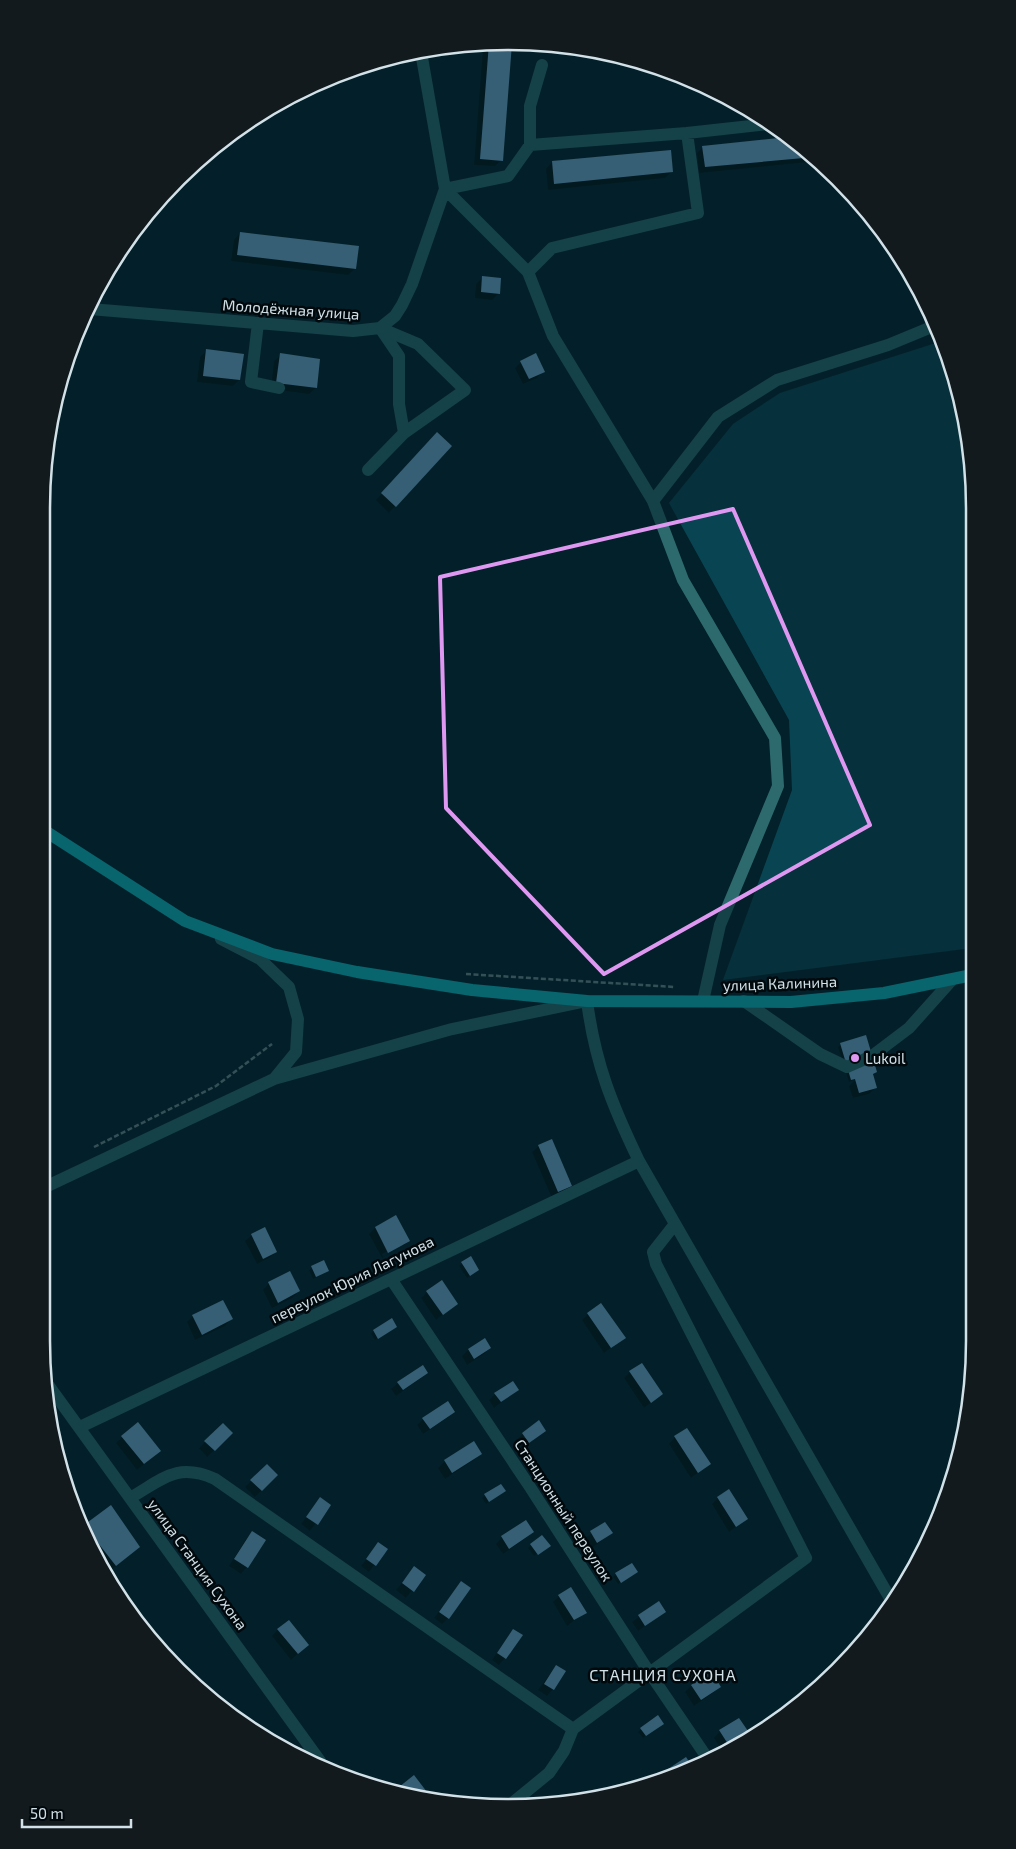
<svg xmlns="http://www.w3.org/2000/svg" width="1016" height="1849" font-family="'Exo 2',sans-serif">
  <style>
    .green { fill: #094453 }
    .shadow { fill: #0007; fill-rule: evenodd }
    .building { fill: #73aad0 }
    .lines { fill: none; stroke-linecap: round; stroke-linejoin: round }
    .path { stroke: #72888f; stroke-width: 2.5; stroke-dasharray: 5 2.5; stroke-linecap: butt }
    .minor { stroke: #2c6a6d; stroke-width: 12 }
    .major { stroke: #0eb8c0; stroke-width: 12 }
    .marked { fill: none; stroke: #df98f1; stroke-width: 4; stroke-linejoin: round }
    .poi-dot { fill: #df98f1; stroke: #01090d; stroke-width: 2 }
    .labels { text-anchor: middle; dominant-baseline: central; stroke-width: 5; stroke-linejoin: round; paint-order: stroke }
    .street-label { font-size: 15px; fill: #d1e1e7; stroke: #01090d }
    .poi-label { font-size: 15px; fill: #d1e1e7; stroke: #01090d; text-anchor: start }
    .neighbourhood-label { font-size: 16px; letter-spacing: 1px; fill: #d1e1e7; stroke: #01090d }
    .rim { fill: none; stroke: #d1e1e7; stroke-width: 2.5 }
  </style>
  <rect width="100%" height="100%" fill="#03212a"/>
  <!-- green -->
  <path class="green" d="M942,341L950,358L971,447L972,948L723,980L792,790L789,720L669,503L733,424L780,393Z"/>
  <!-- shadow -->
  <path class="shadow" d="M489,43H510L501,160L495,166L474,165L483,48Z
    M790,139L819,161L699,173L697,153L703,147Z
    M552,162L671,172L665,178L548,190L546,169Z
    M240,233L355,269L348,275L231,261L234,240Z
    M483,277L499,293L492,300L475,298L476,284Z
    M207,350L239,380L233,386L197,382L200,357Z
    M281,355L316,388L309,394L271,389L274,361Z
    M521,362L543,371L537,378L523,384L515,368Z
    M430,440L395,506L389,513L376,500Z
    M841,1044L876,1072L872,1076L876,1087L869,1094L853,1098L849,1086L855,1080L849,1082L838,1047Z
    M539,1146L571,1186L564,1193L552,1198L532,1152Z
    M396,1217L409,1241L402,1247L382,1258L369,1234L375,1228ZM403,1243V1246L383,1257L382,1254Z
    M252,1235L276,1252L269,1258L257,1264L245,1241Z
    M323,1262L328,1271L313,1279L309,1270Z
    M462,1263L478,1270L467,1278L459,1266Z
    M269,1283L299,1291L292,1298L272,1308L263,1290Z
    M427,1292L456,1304L436,1320L421,1298Z
    M588,1314L624,1338L604,1353L582,1320Z
    M193,1316L231,1319L225,1326L195,1340L187,1322Z
    M392,1330L375,1340L371,1334L373,1331Z
    M484,1340L490,1348L484,1354L467,1365L462,1356L468,1350Z
    M630,1372L662,1394L644,1408L624,1378Z
    M427,1373L420,1379L396,1396L391,1389L398,1383Z
    M517,1390L494,1408L489,1400L495,1394Z
    M453,1412L447,1418L423,1434L417,1425L423,1419Z
    M223,1424L232,1433L207,1457L199,1448Z
    M545,1431L522,1448L516,1440L523,1434Z
    M122,1437L153,1457L137,1470L116,1443Z
    M675,1437L709,1464L691,1478L669,1444Z
    M473,1443L480,1454L474,1460L445,1479L438,1468L445,1461Z
    M267,1465L277,1475L255,1497L245,1487Z
    M505,1491L486,1504L482,1498L485,1495Z
    M718,1498L747,1519L729,1532L712,1504Z
    M320,1499L330,1505L310,1531L301,1524Z
    M110,1507L139,1547L109,1572L85,1527Z
    M605,1523L611,1533L591,1549L584,1539Z
    M533,1532L526,1538L503,1554L496,1544L502,1537Z
    M252,1533L247,1567L241,1574L229,1566L246,1539Z
    M378,1544L386,1549L369,1572L361,1566Z
    M531,1545L548,1546L534,1556L528,1548Z
    M414,1568L424,1575L406,1598L396,1590Z
    M616,1574H633L618,1584L613,1577Z
    M461,1583L448,1618L442,1624L434,1618Z
    M559,1596L585,1612L567,1626L553,1602Z
    M658,1603L664,1612L638,1631L632,1622Z
    M278,1629L307,1645L291,1660L272,1636Z
    M513,1630L505,1658L499,1665L492,1660Z
    M556,1666L565,1671L553,1689L547,1696L538,1690Z
    M691,1686L719,1687L713,1693L694,1706L685,1692Z
    M660,1727L643,1738L638,1732L641,1729Z
    M720,1731H746L740,1737L721,1749L714,1738Z
    M686,1759L691,1766L684,1773L663,1778L668,1770Z"/>
  <!-- building -->
  <path class="building" d="M489,43H512L503,161L480,159Z
    M788,137L815,157L705,167L702,146Z
    M671,150L673,172L554,184L552,161Z
    M240,232L359,246L356,269L237,255Z
    M482,276L501,278L500,294L481,292Z
    M206,349L244,354L240,380L203,376Z
    M280,353L320,359L317,388L276,383Z
    M536,353L545,372L529,379L520,361Z
    M437,432L452,446L396,507L381,493Z
    M866,1035L877,1072L873,1074L877,1088L859,1093L855,1079L851,1080L840,1043Z
    M552,1139L572,1186L558,1192L538,1145Z
    M396,1215L410,1241L388,1253L375,1227Z
    M265,1227L277,1252L263,1259L251,1234Z
    M471,1256L479,1270L470,1276L461,1262Z
    M324,1260L329,1271L316,1277L311,1266Z
    M290,1271L300,1291L278,1303L268,1282Z
    M442,1280L458,1304L443,1315L426,1291Z
    M223,1300L233,1319L202,1335L192,1315Z
    M601,1303L626,1338L611,1348L587,1313Z
    M392,1318L397,1327L378,1339L373,1330Z
    M485,1338L491,1348L474,1359L468,1349Z
    M642,1363L663,1394L651,1403L629,1371Z
    M423,1365L428,1373L403,1390L397,1382Z
    M513,1381L519,1390L501,1402L494,1393Z
    M448,1401L455,1412L430,1429L422,1418Z
    M539,1420L546,1431L529,1443L522,1433Z
    M138,1422L161,1451L144,1464L121,1436Z
    M223,1423L233,1433L215,1451L204,1441Z
    M687,1428L711,1464L698,1473L674,1436Z
    M474,1441L482,1454L452,1473L444,1460Z
    M267,1464L278,1475L262,1491L250,1480Z
    M501,1484L506,1491L489,1502L484,1494Z
    M729,1489L748,1519L736,1527L717,1497Z
    M320,1497L331,1505L318,1525L306,1517Z
    M111,1505L140,1547L116,1566L84,1525Z
    M526,1520L534,1532L509,1549L501,1536Z
    M605,1522L613,1533L597,1543L590,1531Z
    M252,1531L266,1540L248,1568L234,1559Z
    M542,1535L551,1546L538,1555L530,1544Z
    M378,1542L388,1549L376,1566L366,1559Z
    M632,1563L638,1572L621,1583L615,1573Z
    M414,1566L426,1575L414,1592L402,1583Z
    M461,1581L471,1588L449,1619L439,1612Z
    M571,1587L587,1613L574,1620L558,1595Z
    M659,1601L666,1612L645,1626L638,1615Z
    M289,1620L309,1645L298,1654L277,1629Z
    M513,1629L523,1635L506,1659L497,1653Z
    M556,1665L566,1671L554,1690L544,1684Z
    M711,1671L721,1687L701,1700L691,1685Z
    M658,1715L664,1724L646,1736L640,1728Z
    M739,1718L748,1731L728,1744L719,1730Z
    M686,1757L692,1766L681,1773L672,1776L668,1769Z
    M414,1775L430,1796L396,1793L394,1791Z"/>
  <g class="lines">
    <!-- path -->
    <path class="path" d="M466,974L675,987
      M94,1147L216,1086L272,1044"/>
    <!-- minor -->
    <path class="minor" d="M421,52L445,189L528,272L553,336L653,501L683,580L775,738L778,786L720,925L703,1001
      M530,145V106L542,65
      M528,272L552,248L698,213L687,133
      M90,309L353,331L380,328L395,316L402,305L412,284L445,189L508,176L530,145L687,133L769,124
      M258,323L251,382L279,388
      M380,328L418,344L465,390L404,433
      M368,470L404,433L399,404V356L380,328
      M653,501L718,417L777,380L888,345L934,326
      M221,939L260,959L289,987L298,1019L296,1052L274,1079
      M744,1001L820,1054L847,1067L872,1056L909,1028L951,981
      M41,1189L274,1079L452,1029L587,1001C595,1063 612,1105 639,1161L891,1600
      M391,1279L530,1487L649,1672L708,1759
      M49,1386L320,1761
      M80,1427L639,1161
      M130,1498C163,1479 177,1462 215,1479L573,1729L806,1558L656,1264L653,1252L675,1224
      M511,1804L549,1773L564,1751L573,1729"/>
    <!-- major -->
    <path class="major" d="M42,829L185,921L272,954L357,972L472,990L587,1001L791,1002L884,993L972,975"/>
  </g>
  <!-- marked area -->
  <path d="M0 0H1016V1849H0ZM733,509L870,825L604,974L446,808L440,577Z" fill="#03212a" fill-opacity=".55" fill-rule="evenodd"/>
  <path class="marked" d="M733,509L870,825L604,974L446,808L440,577Z"/>
  <!-- markers -->
  <circle class="poi-dot" cx="855" cy="1058" r="5"/>
  <g class="labels">
    <!-- street labels -->
    <g class="street-label">
      <text transform="translate(291 309) rotate(4)">Молодёжная улица</text>
      <text transform="translate(780 983) rotate(-2)">улица Калинина</text>
      <text transform="translate(352 1279) rotate(-26)">переулок Юрия Лагунова</text>
      <text transform="translate(564 1510) rotate(57)">Станционный переулок</text>
      <text transform="translate(198 1564) rotate(54)">улица Станция Сухона</text>
    </g>
    <!-- poi labels -->
    <g class="poi-label">
      <text x="865" y="1058">Lukoil</text>
    </g>
    <!-- neighbourhood labels -->
    <g class="neighbourhood-label">
      <text x="663" y="1674">СТАНЦИЯ СУХОНА</text>
    </g>
  </g>
  <!-- crop -->
  <path d="M0 0H1016V1849H0ZM508 50H508A458 458 0 0 1 966 508V1341A458 458 0 0 1 508 1799H508A458 458 0 0 1 50 1341V508A458 458 0 0 1 508 50Z" fill="#121a1e" fill-rule="evenodd"/>
  <path class="rim" d="M508 50H508A458 458 0 0 1 966 508V1341A458 458 0 0 1 508 1799H508A458 458 0 0 1 50 1341V508A458 458 0 0 1 508 50Z"/>
  <!-- scale -->
  <path d="M22 1819v8h109v-8" fill="none" stroke="#d1e1e7" stroke-width="2.5"/>
  <text x="30" y="1819" font-size="15" fill="#d1e1e7" stroke="#01090d" stroke-width="4" paint-order="stroke">50 m</text>
</svg>
